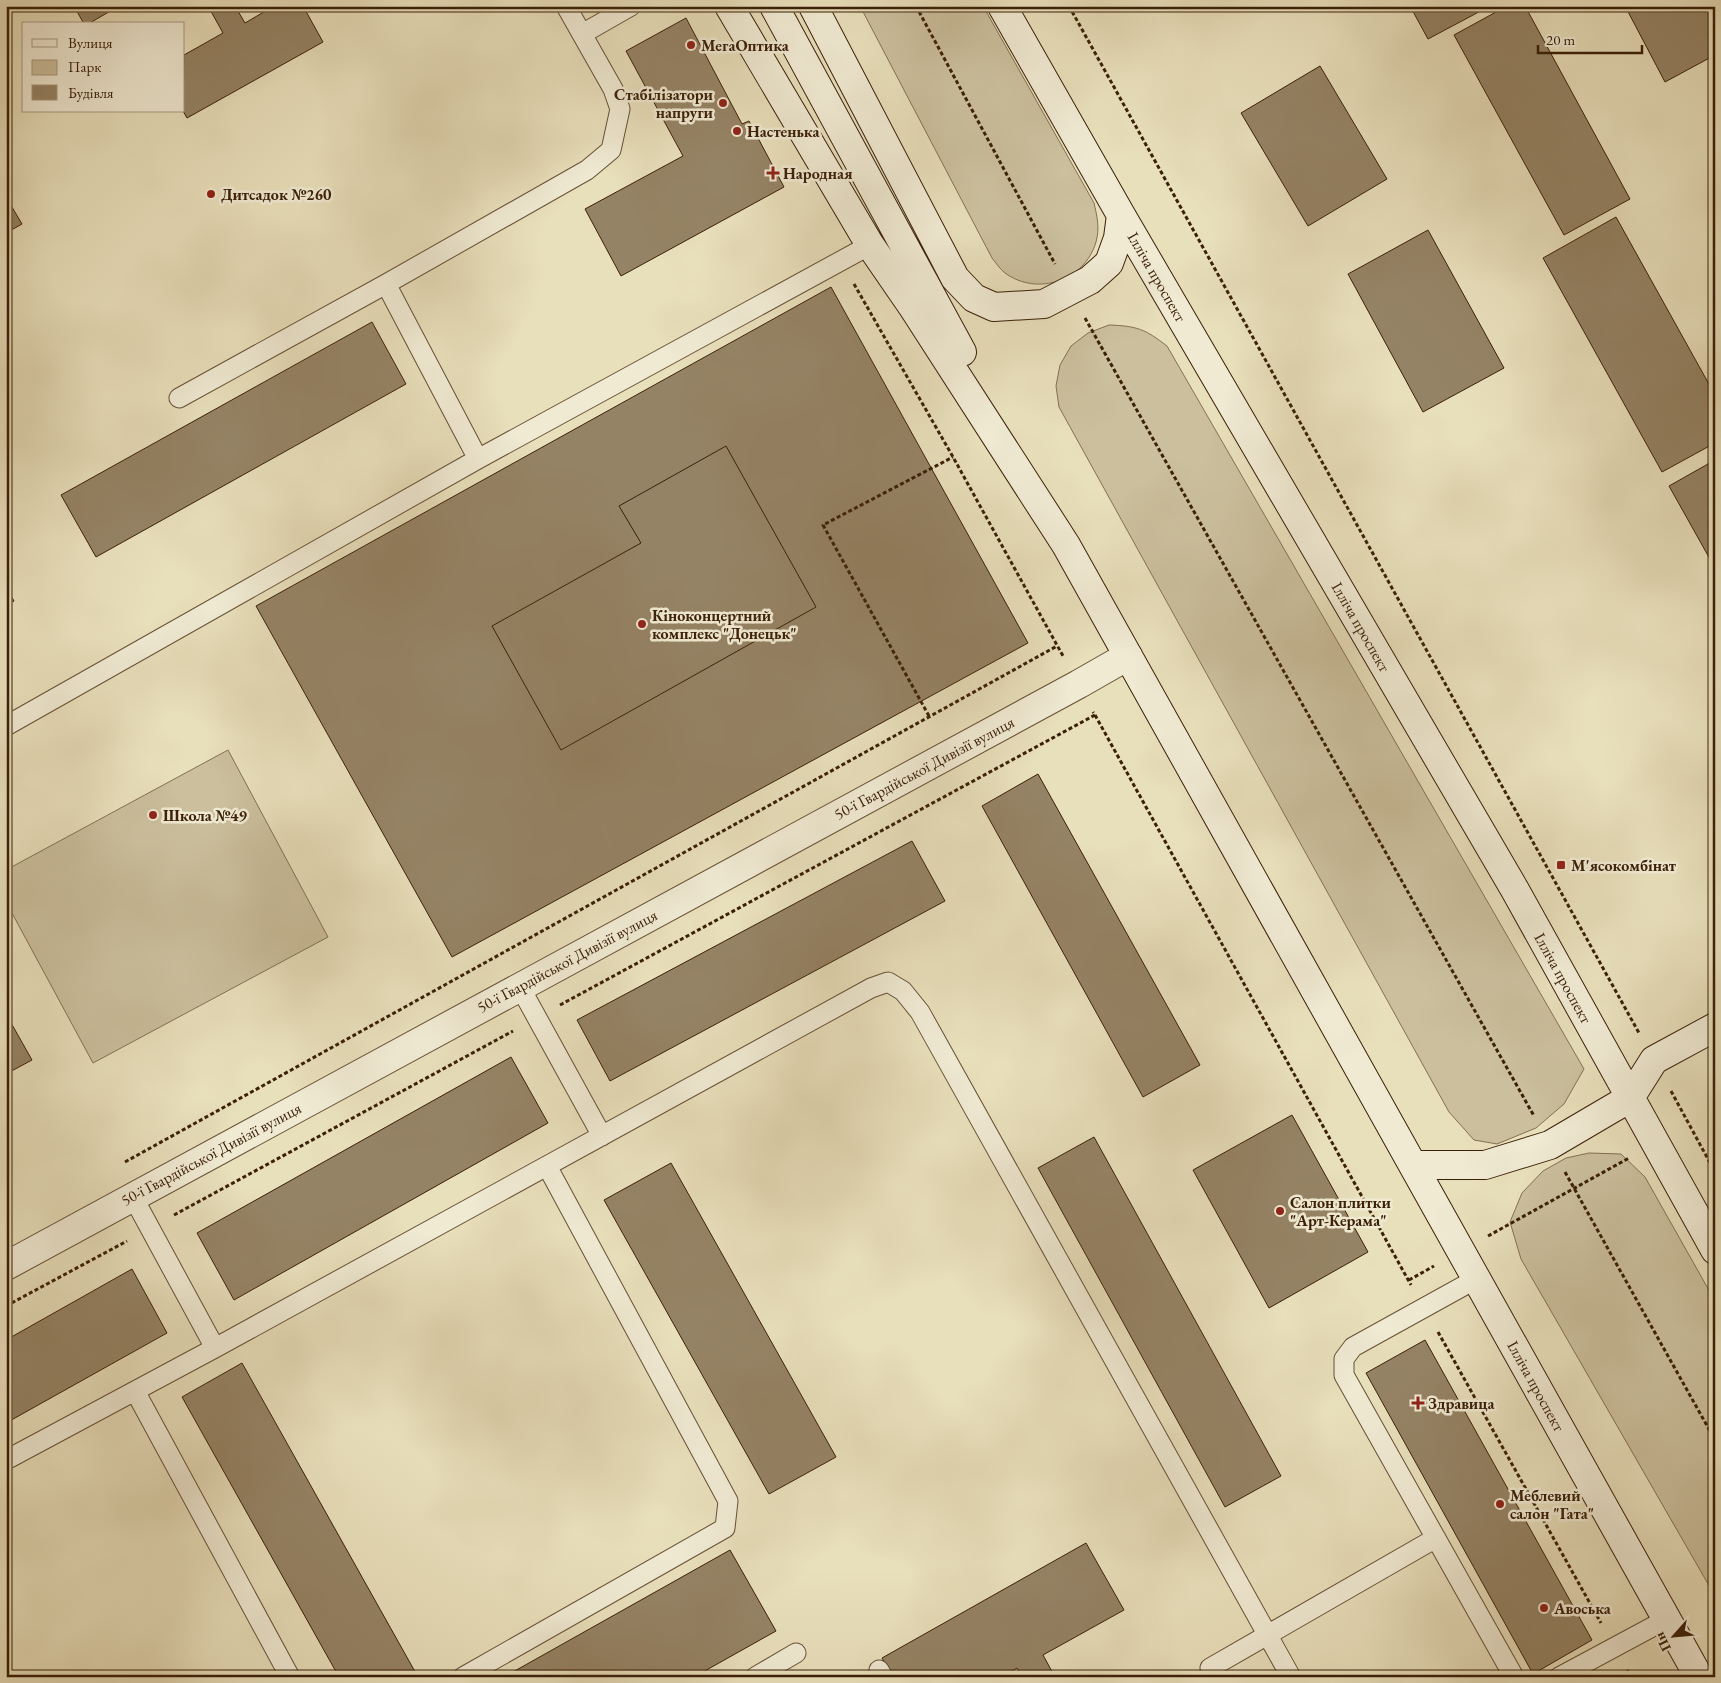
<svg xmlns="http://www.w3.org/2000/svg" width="1721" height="1683" font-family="'EB Garamond',serif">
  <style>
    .green { fill: #cbbf9d; stroke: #837052 }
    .building { fill: #958365; stroke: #3b2008 }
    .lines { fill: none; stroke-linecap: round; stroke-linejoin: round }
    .lane-casing { stroke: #665035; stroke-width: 21 }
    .street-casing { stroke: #665035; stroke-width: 30 }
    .secondary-casing { stroke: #3b2008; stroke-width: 30 }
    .path { stroke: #3b2008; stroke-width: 3; stroke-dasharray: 4 2.5; stroke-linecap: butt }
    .lane { stroke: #f0ead3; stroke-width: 19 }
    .street { stroke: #f0ead3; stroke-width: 28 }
    .secondary { stroke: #f0ead3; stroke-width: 28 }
    .poi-dot { fill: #8f2418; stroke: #f0ead3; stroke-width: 2 }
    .labels { text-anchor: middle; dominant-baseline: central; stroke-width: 5; stroke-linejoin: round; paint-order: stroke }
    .poi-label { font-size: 16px; font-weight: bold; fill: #3b2008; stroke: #f0ead3; text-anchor: start }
    .street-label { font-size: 16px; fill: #3b2008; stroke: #f0ead3 }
  </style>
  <rect width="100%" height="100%" fill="#e8dfbb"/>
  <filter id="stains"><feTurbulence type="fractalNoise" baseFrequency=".004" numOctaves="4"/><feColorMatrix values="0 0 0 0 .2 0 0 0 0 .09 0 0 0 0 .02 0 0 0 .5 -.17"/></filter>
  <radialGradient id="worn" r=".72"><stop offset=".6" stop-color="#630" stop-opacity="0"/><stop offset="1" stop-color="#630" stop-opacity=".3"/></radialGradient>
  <!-- green -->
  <path class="green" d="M860,6H983L1094,203C1097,216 1100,228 1096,242C1085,280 1038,297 1005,273C1000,269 996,263 992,258Z
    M1109,325C1137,326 1145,329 1167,346L1584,1069L1564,1104L1536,1128L1497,1144L1474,1140L1449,1112L1059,407L1056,386L1060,365L1071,346L1088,333Z
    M228,750L328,937L93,1063L6,902V870Z
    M1589,1153L1621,1154L1645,1177L1715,1301V1596L1521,1259L1510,1222L1522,1193L1543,1171L1566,1158Z"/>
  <!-- building -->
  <path class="building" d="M74,6H119L88,24H84Z
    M208,6H235L245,23L274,6H303L323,42L187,118L183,111L184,55L223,33Z
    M1410,6H1490L1428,39Z
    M1507,6H1525L1630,199L1564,235L1454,35Z
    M1625,6H1715V55L1665,82Z
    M686,18L742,124L749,121L784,187L621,276L585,209L683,156L626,51Z
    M1320,66L1387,179L1308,226L1241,113Z
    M6,197L22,224L6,233Z
    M1616,217L1715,395V443L1662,472L1543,258Z
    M1428,230L1504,368L1423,412L1348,274Z
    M831,287L1028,643L452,957L256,606Z
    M372,322L406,384L96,557L61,495Z
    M726,446L816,607L561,750L492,626L641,543L619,506Z
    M1715,460V568L1669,486Z
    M6,587L14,601L6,606Z
    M1038,774L1200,1065L1143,1097L982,806Z
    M912,841L945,901L610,1081L577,1020Z
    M6,1014L32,1060L6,1074Z
    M511,1057L548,1123L234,1300L197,1233Z
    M1292,1115L1368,1252L1269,1308L1193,1170Z
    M1094,1137L1281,1476L1225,1507L1038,1168Z
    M671,1163L836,1457L769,1494L604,1200Z
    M132,1269L167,1333L6,1423V1340Z
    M1425,1340L1592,1640L1533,1674L1366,1373Z
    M242,1363L418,1677H339L182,1397Z
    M1086,1543L1124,1610L1043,1655L1055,1677H1022L1017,1668L1002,1677H893L882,1658Z
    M730,1550L776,1631L694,1677H504Z
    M1385,1671L1389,1677H1374Z"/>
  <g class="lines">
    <defs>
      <path id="lane" d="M582,34L631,6
        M386,284L478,459
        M179,398L386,284L587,170L611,150L620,109L613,89L566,6
        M6,726L478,459L870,245
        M520,987L602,1136
        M133,1197L215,1348
        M1476,1279L1353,1347L1344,1359V1375L1514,1677
        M135,1391L290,1677
        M6,1460L215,1348L871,988L888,982L903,991L920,1012L1291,1677
        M1210,1668L1436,1538
        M879,1670L883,1677
        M463,1677L725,1528L728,1501L547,1166
        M755,1677L796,1653
        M1559,1677L1667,1619"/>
      <path id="street" d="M6,1266L1079,684L1128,656"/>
      <path id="secondary" d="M729,6L870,245L912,306L1066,545L1699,1677
        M774,6L962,352
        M813,6L955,278L974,298L994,307L1044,304L1090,280L1109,263L1118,238L1121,215
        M1002,6L1121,215L1515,890L1715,1250
        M1414,1165H1485L1550,1145L1630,1098L1654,1060L1715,1027"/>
    </defs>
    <!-- lane casing -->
    <use href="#lane" class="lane-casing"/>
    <!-- street casing -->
    <use href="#street" class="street-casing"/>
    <!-- secondary casing -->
    <use href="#secondary" class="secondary-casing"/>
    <!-- path -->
    <path class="path" d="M916,6L1055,264
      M1069,6L1639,1033
      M854,284L953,457L1063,656
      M1085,318L1534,1116
      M1095,715L1411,1285
      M929,716L823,525L953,457
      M560,1005L1095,715L1093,712
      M1671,1091L1715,1172
      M125,1162L1057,646
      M1565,1172L1715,1440
      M174,1215L513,1031
      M1488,1236L1629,1158
      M1409,1280L1434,1266
      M6,1306L127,1241
      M1438,1332L1601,1623
      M1627,1670L1631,1677"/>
    <!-- lane -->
    <use href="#lane" class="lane"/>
    <!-- street -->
    <use href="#street" class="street"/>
    <!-- secondary -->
    <use href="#secondary" class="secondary"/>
  </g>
  <!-- markers -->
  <g class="poi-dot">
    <circle cx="691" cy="45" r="5"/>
    <circle cx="723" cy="103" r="5"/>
    <circle cx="737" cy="131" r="5"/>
    <path d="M770.5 165.5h5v5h5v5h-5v5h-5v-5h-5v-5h5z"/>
    <circle cx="211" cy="194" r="5"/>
    <circle cx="642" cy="624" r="5"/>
    <circle cx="153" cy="815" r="5"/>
    <rect x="1556" y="860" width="10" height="10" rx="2.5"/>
    <circle cx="1280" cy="1211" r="5"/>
    <path d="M1415.5 1395.5h5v5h5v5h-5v5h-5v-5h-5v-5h5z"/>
    <circle cx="1500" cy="1504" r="5"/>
    <circle cx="1544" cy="1608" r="5"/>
  </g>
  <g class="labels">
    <!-- poi labels -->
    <g class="poi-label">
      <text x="701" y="45">МегаОптика</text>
      <text x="713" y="94" text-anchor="end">Стабілізатори<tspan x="713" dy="18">напруги</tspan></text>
      <text x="747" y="131">Настенька</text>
      <text x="783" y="173">Народная</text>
      <text x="221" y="194">Дитсадок №260</text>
      <text x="652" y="615">Кіноконцертний<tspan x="652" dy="18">комплекс "Донецьк"</tspan></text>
      <text x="163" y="815">Школа №49</text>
      <text x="1571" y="865">М'ясокомбінат</text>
      <text x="1290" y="1202">Салон плитки<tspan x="1290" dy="18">"Арт-Керама"</tspan></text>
      <text x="1428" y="1403">Здравица</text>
      <text x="1510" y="1495">Меблевий<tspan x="1510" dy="18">салон "Гата"</tspan></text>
      <text x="1554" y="1608">Авоська</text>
    </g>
    <!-- street labels -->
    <g class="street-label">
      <text transform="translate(1157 277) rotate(60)">Ілліча проспект</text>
      <text transform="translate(1361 627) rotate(60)">Ілліча проспект</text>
      <text transform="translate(924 768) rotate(-28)">50-ї Гвардійської Дивізії вулиця</text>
      <text transform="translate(567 961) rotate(-28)">50-ї Гвардійської Дивізії вулиця</text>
      <text transform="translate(1563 978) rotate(61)">Ілліча проспект</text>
      <text transform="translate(211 1154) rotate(-28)">50-ї Гвардійської Дивізії вулиця</text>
      <text transform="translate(1536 1386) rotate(61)">Ілліча проспект</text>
    </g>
  </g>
  <!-- margin -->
  <rect width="1721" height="1683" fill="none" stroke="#e8dfbb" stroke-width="25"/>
  <rect x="8" y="8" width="1706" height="1668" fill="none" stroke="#3b2008" stroke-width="2.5"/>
  <rect x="12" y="12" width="1696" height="1658" fill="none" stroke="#3b2008"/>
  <!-- legend -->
  <rect x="22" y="22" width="162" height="90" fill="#f0ead3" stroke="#a89982"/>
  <rect x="32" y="39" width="25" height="8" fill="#f0ead3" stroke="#a89982"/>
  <text x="68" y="48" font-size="15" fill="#3b2008">Вулиця</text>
  <rect x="32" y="60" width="25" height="15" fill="#cbbf9d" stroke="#a89982"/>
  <text x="68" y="72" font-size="15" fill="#3b2008">Парк</text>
  <rect x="32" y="85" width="25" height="15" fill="#958365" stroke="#a89982"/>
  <text x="68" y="98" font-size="15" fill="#3b2008">Будівля</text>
  <!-- north arrow -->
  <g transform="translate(1674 1636) rotate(243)" stroke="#f0ead3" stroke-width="4" paint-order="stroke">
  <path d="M0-4L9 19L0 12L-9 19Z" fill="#3b2008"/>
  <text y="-8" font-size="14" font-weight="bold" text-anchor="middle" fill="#3b2008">Пн</text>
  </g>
  <!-- scale -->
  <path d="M1538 45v8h104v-8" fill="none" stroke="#3b2008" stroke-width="2.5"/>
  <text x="1546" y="45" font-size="15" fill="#3b2008" stroke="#f0ead3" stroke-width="4" paint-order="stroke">20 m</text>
  <rect width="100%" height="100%" filter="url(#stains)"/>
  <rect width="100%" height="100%" fill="url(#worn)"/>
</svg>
